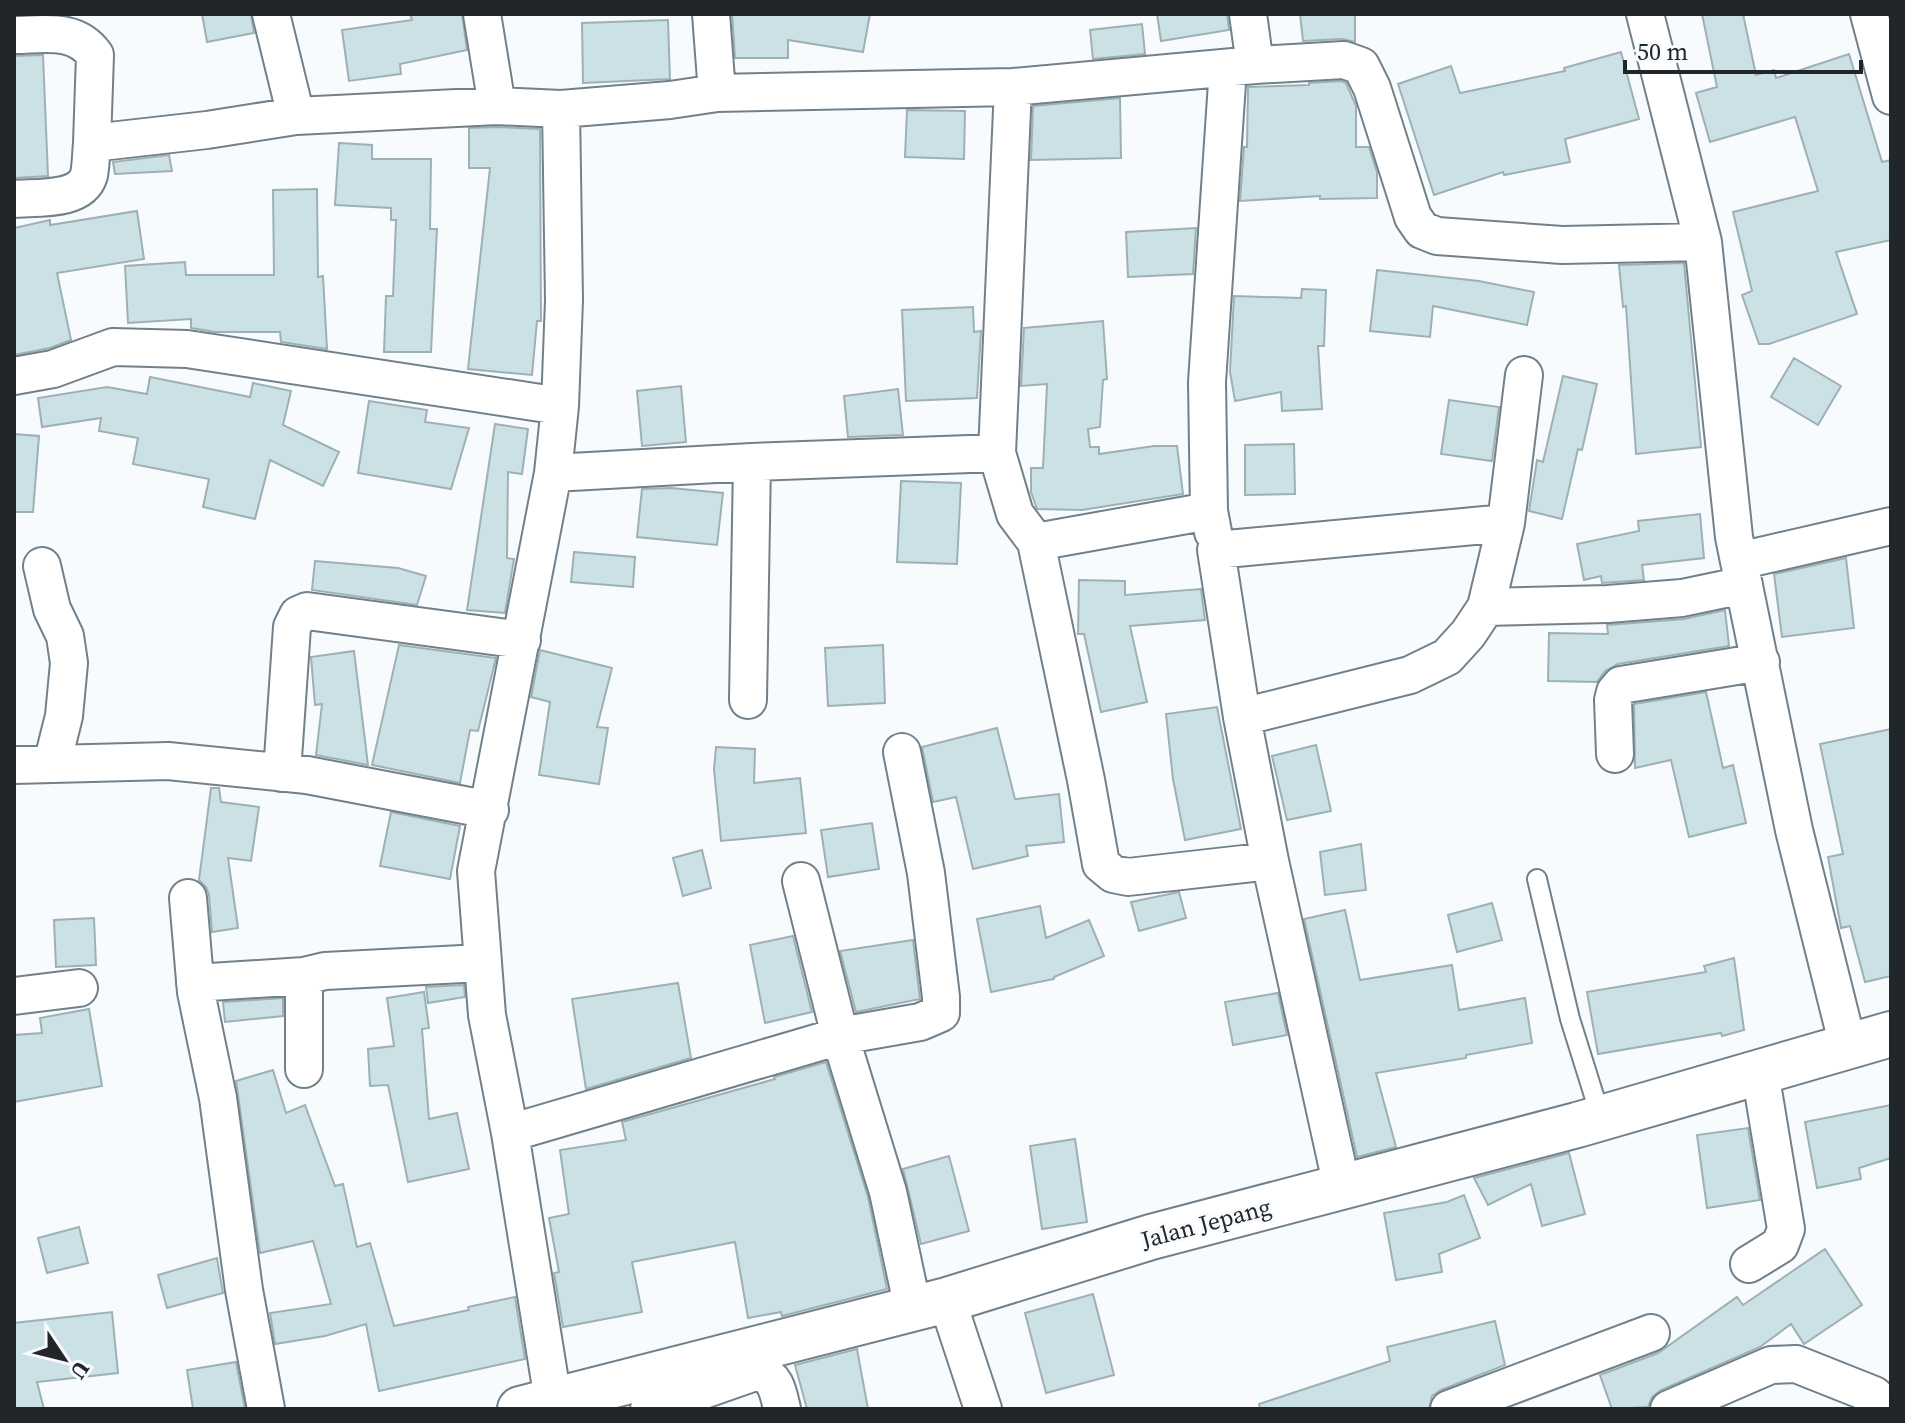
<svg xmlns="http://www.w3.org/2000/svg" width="1905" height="1423" font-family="'Source Serif 4',serif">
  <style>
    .building { fill: #cce1e5; stroke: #9db1b5; stroke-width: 2 }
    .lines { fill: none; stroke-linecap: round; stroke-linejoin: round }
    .service-casing { stroke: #72808a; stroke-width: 22 }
    .minor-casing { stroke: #72808a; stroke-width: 40 }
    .tertiary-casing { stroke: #72808a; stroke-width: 48 }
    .service { stroke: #fff; stroke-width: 18 }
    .minor { stroke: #fff; stroke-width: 36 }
    .tertiary { stroke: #fff; stroke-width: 44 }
    .labels { text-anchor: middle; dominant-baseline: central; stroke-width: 6; stroke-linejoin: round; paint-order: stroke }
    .street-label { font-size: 24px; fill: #21262b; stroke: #f8fbfe }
  </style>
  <rect width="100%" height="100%" fill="#f8fbfe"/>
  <!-- building -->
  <path class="building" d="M202,14H251L254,33L207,42Z
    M410,14H462L467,50L400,64L401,74L349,81L342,30L412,20Z
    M732,14H870L863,52L788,40V58H735Z
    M1157,14H1227L1229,30L1161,41Z
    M1300,14H1355V42L1343,39L1303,41Z
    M1702,14H1743L1756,75L1774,70L1776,78L1849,54L1882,162L1891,160V240L1836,252L1857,314L1769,344H1759L1742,295L1752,291L1733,212L1818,191L1795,117L1710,142L1696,93L1717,87Z
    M668,20L670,79L583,83L582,23Z
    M1142,24L1145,54L1093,59L1090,30Z
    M1621,52L1639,119L1565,139L1570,162L1504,175L1503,172L1434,195L1398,84L1451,66L1460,93L1565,71L1564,68Z
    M43,55L48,176L14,178V56Z
    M1341,81L1346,83L1356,106V147H1369L1377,172V198L1320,199V196L1240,201L1244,147H1247L1248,87L1309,85V83Z
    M1120,98L1121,158L1031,160L1033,106Z
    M907,110L965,111L964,159L905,157Z
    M497,127L540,129L541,321H537L532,375L468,369L490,168H469V128Z
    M339,143L372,145V159H431L430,229H437L431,352H384L386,296H393L396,220H391V208L335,205Z
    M169,155L172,171L115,174L113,162Z
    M317,189L318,277L323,276L327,349L281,342L280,332H215L191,328V319L128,323L125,266L185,262L186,275H274L273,190Z
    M137,211L144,259L57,273L71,340L50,348L14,355V228L50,220V225Z
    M1196,228L1193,274L1128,277L1126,232Z
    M1684,263L1701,447L1636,454L1626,306L1623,307L1619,265Z
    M1377,270L1479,281L1534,292L1527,325L1433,306L1430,337L1370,331Z
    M1302,289L1326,290L1324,346H1318L1322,409L1282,411L1281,392L1235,401L1230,372L1234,296L1301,298Z
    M973,307L974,332L981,331L977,398L906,401L902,310Z
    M1103,321L1107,379L1103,380L1100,427L1088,429L1090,447H1099V454L1154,446H1177L1183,494L1082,510L1037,509L1031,492V468H1043L1047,384L1021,386L1024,328Z
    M1794,358L1841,386L1818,425L1771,397Z
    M1563,376L1597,384L1582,450L1578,449L1562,519L1529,511L1537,460L1543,462Z
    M150,377L250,397L253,383L291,391L283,425L339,452L323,486L270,460L255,519L203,507L209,479L133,464L138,438L99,431L101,418L42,427L38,398L107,387L147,394Z
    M681,386L686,442L642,446L637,391Z
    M898,389L903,435L848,437L844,396Z
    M1449,400L1499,407L1492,461L1441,454Z
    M369,401L427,410L425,422L469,428L451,489L358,473Z
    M495,424L528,429L522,474L508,472L507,558L514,559L505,613L467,610Z
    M14,434L39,436L33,512H14Z
    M1294,444L1295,494L1245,495V445Z
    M901,481L961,483L957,564L897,562Z
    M671,488L723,493L717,545L637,537L642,489Z
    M1700,514L1704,558L1642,565L1644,580L1602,583L1601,576L1584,580L1577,544L1639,531L1638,521Z
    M574,552L635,557L633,587L571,582Z
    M1846,558L1854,628L1782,637L1774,574Z
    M315,561L398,568L426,576L417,605L312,590Z
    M1079,580L1125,581V595L1201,589L1205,620L1130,626L1147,702L1101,712L1084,634H1078Z
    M1725,610L1729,646L1618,664L1605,671L1597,682L1548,681L1549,633L1608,634L1607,625L1684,619Z
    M399,645L496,658L478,731L470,730L460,783L372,765Z
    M883,645L885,703L828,706L825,648Z
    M540,650L612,668L597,727L608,728L599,784L539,775L550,702L531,697Z
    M354,651L368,765L316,755L322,704L315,705L311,657Z
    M1706,692L1723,768L1733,765L1746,823L1689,837L1671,760L1635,768L1634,704Z
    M1217,707L1241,829L1185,840L1173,779L1166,714Z
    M997,728L1015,799L1059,794L1064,842L1026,846L1028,856L973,869L956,797L933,802L922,747Z
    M1891,729V976L1865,982L1850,926L1841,928L1828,857L1843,854L1820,744Z
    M1316,745L1331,811L1287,820L1272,756Z
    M716,747L755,749L754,783L800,778L806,833L721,841L714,769Z
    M211,788H219L221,802L259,807L251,861L228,858L238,928L212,932L209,895L206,887L199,880Z
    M391,812L460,826L450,879L380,866Z
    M872,823L879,869L828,877L821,830Z
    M1361,844L1366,890L1325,895L1320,852Z
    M702,850L711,888L683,896L673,858Z
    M1179,892L1186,918L1139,931L1131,902Z
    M1492,903L1502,940L1457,952L1448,915Z
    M1040,906L1046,938L1089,920L1104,956L1054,977V979L991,992L977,919Z
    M1345,910L1360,980L1452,965L1459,1010L1525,998L1532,1043L1466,1055V1058L1376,1073L1396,1147L1357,1157L1304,919Z
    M94,918L96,965L56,967L54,920Z
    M793,936L812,1012L765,1023L750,945Z
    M913,940L920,999L856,1012L840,951Z
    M1734,958L1744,1030L1722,1036L1721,1033L1598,1054L1587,992L1706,972L1704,966Z
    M678,983L691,1058L586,1089L572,999Z
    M464,985L465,997L428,1003L426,987Z
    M424,992L429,1028L422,1029L429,1119L457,1113L469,1169L408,1182L388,1085L370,1086L368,1049L394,1046L387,998Z
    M1278,993L1287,1035L1233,1045L1225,1002Z
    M283,998V1016L225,1022L223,1002Z
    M89,1009L102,1086L14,1102V1035L42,1033L40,1018Z
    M826,1062L868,1197L887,1289L782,1316L781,1312L748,1318L735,1242L632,1262L642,1312L563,1327L554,1273L559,1272L549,1218L569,1214L560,1150L626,1140L622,1122L775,1079L774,1077Z
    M273,1070L286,1113L305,1105L335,1186L343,1184L357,1247L370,1243L394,1326L469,1310L468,1307L515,1297L525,1359L379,1391L366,1324L325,1336L275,1344L270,1313L331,1304L313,1241L260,1253L236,1081Z
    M1891,1105V1158L1859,1168L1861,1179L1817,1188L1805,1122Z
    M1748,1128L1760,1200L1707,1208L1697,1135Z
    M1075,1139L1087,1222L1042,1229L1030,1146Z
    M1569,1153L1585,1214L1542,1226L1531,1184L1488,1205L1474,1178Z
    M949,1156L969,1231L921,1244L903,1169Z
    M1464,1195L1480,1238L1439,1254L1442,1272L1396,1280L1384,1213L1447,1202Z
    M79,1227L88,1263L47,1273L38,1238Z
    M1825,1249L1862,1305L1804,1344L1791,1324L1760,1347L1661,1390L1652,1397L1648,1407L1612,1409L1600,1375L1658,1353L1737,1297L1743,1305Z
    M217,1258L223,1293L167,1308L158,1275Z
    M1093,1294L1114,1375L1046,1393L1025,1313Z
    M112,1312L118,1373L37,1382L44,1409H14V1323Z
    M1495,1321L1505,1365L1441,1390L1432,1396L1429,1409H1260L1259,1404L1390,1361L1387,1347Z
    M857,1349L868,1409H807L795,1365Z
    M236,1362L245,1409H193L187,1370Z"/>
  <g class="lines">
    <defs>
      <path id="service" d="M1537,879L1570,1019L1601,1118"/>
      <path id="minor" d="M271,14L296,116
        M482,14L497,106
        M1248,14L1255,65
        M1645,14L1703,242L1734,537L1794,830L1848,1046
        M1869,14L1891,96
        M14,35C44,35 75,27 95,55L92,143
        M1013,87L997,453L1015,514L1036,542L1086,780L1101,864L1113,874L1128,877L1270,861
        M717,93L1013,87L1255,65L1344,60L1361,66L1372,88L1413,217L1422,230L1437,236L1562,245L1703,242
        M14,199C36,197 81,202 89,175C91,165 91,153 92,143L207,130L296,116L497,106L561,109
        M14,376L53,369L113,347L187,349L560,406
        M553,473L752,462L997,453
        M1209,511L1207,382L1228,68
        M1036,542L1209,511L1213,532
        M1739,561L1891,526
        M42,566L52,609L65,636L69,663L64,716L52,764
        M1486,607L1506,523
        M748,700L752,462
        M1242,717L1216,550L1506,523L1524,375
        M1615,754L1613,700L1615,692L1621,685L1761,662
        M14,765L168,761L307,775L490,810
        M282,773L292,627L298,615L307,611L522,640
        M801,881L840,1036L888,1192L913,1309
        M188,898L196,992L218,1098L244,1290L266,1409
        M195,983L304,976
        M14,996L79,988
        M304,1069V976L325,971L482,963
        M510,1133L840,1036L920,1022L941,1013V997L926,873L902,752
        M1342,1187L1270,861L1242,717L1410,675L1447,657L1468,634L1486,607L1608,604L1682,598L1744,585
        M1749,1264L1780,1245L1786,1229L1760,1072
        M947,1300L983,1409
        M553,1400L510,1133L487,1015L476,871L553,473L560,406L564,300L561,109L670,100L717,93L711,14
        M649,1409L758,1371C776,1377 778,1391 782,1409
        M1449,1409L1651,1333
        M1669,1409L1771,1365L1796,1364L1874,1395L1888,1409"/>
      <path id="tertiary" d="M520,1409L947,1300L1151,1237L1577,1125L1891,1034"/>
    </defs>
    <!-- service casing -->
    <use href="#service" class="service-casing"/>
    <!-- minor casing -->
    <use href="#minor" class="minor-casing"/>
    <!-- tertiary casing -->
    <use href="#tertiary" class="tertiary-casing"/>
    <!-- service -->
    <use href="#service" class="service"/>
    <!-- minor -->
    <use href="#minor" class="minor"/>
    <!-- tertiary -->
    <use href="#tertiary" class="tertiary"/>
  </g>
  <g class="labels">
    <!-- street labels -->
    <g class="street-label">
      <text transform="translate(1206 1223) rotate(-15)">Jalan Jepang</text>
    </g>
  </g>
  <!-- border -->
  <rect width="1905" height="1423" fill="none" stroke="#21262b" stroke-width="32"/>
  <!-- north arrow -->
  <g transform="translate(64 1359) rotate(125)" stroke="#f8fbfe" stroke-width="6" paint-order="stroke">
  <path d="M0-6L14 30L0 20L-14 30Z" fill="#21262b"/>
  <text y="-12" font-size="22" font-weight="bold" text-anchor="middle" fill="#21262b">U</text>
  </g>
  <!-- scale -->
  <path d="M1625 60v12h236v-12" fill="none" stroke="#21262b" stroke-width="4"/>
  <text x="1637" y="60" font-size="24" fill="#21262b" stroke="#f8fbfe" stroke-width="6" paint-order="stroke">50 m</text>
</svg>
